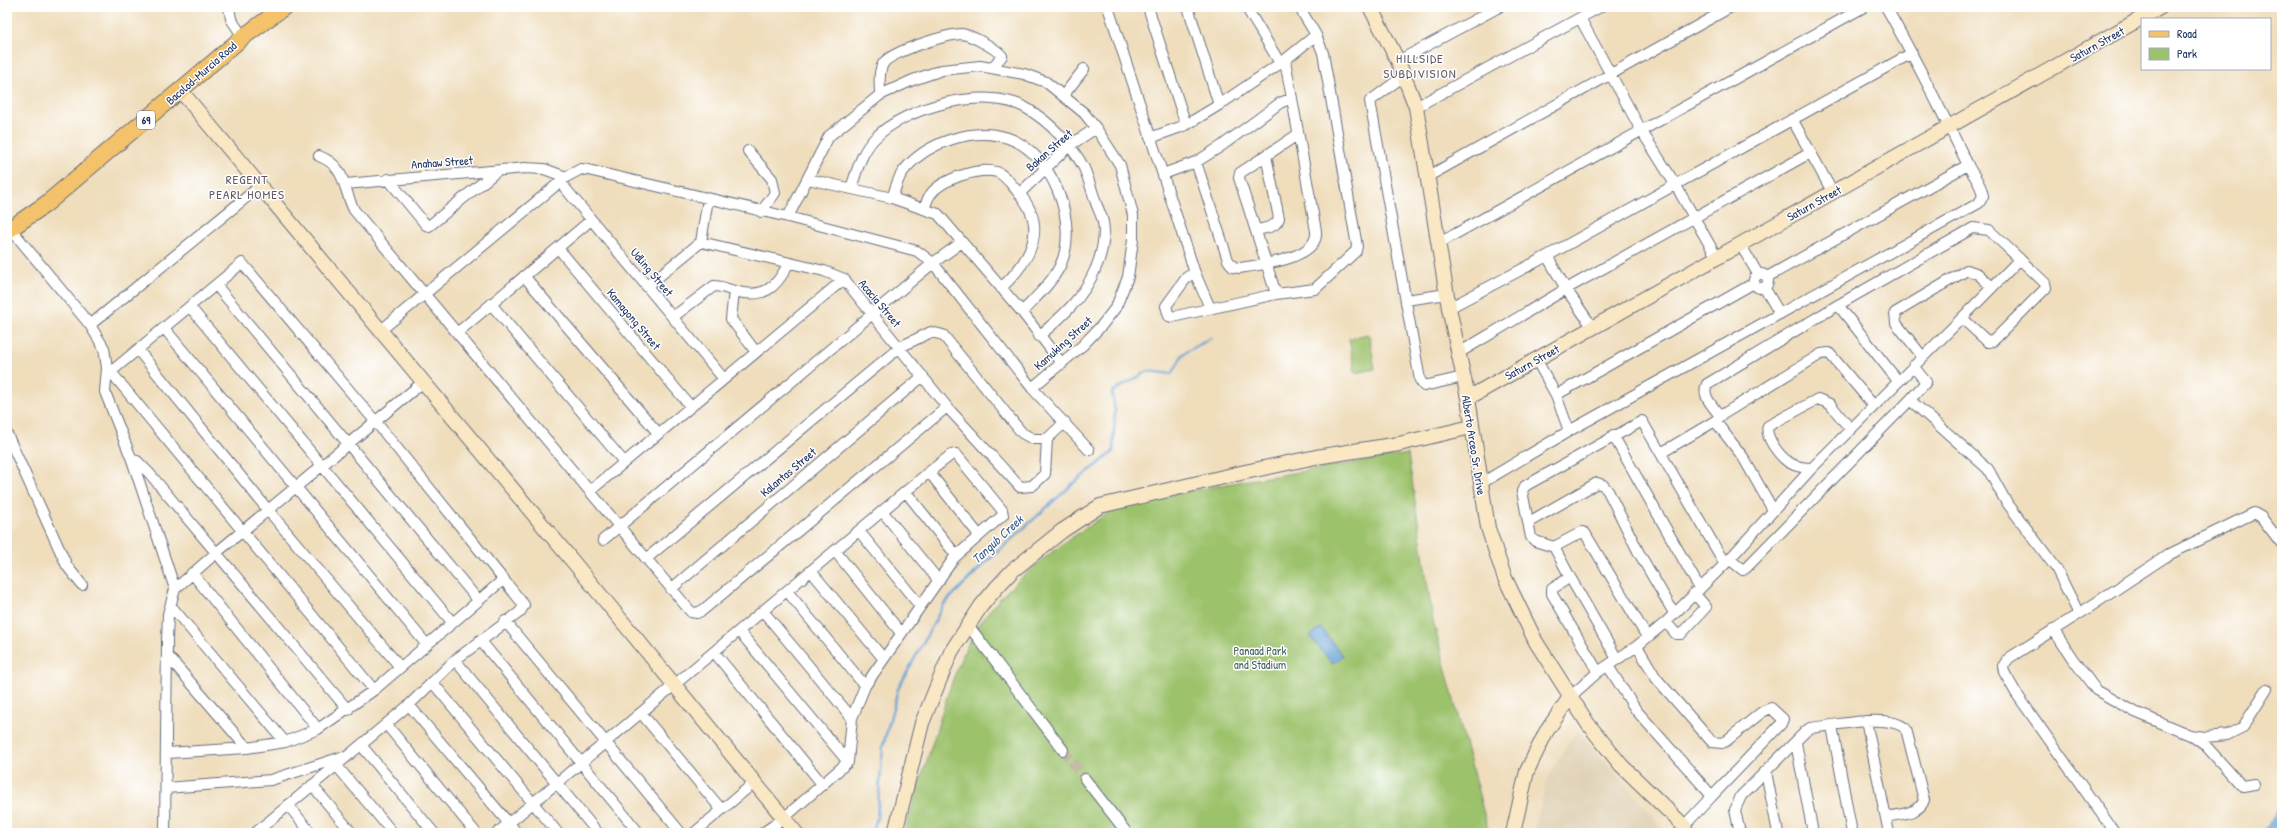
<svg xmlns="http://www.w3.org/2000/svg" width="2289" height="840" font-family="'Patrick Hand',sans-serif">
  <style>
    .built { fill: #e0d2b6 }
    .green { fill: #9dc26c; stroke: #5c7865 }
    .water { fill: #66a1d6; stroke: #40689a }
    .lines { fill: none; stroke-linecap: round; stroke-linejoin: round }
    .stream { stroke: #66a1d6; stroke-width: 2.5 }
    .river { stroke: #66a1d6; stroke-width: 15 }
    .street-tunnel { stroke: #c5baa8; stroke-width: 10; stroke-dasharray: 10 5; stroke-linecap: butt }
    .street-casing { stroke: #656c7f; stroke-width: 12 }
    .secondary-casing { stroke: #656c7f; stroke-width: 16 }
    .primary-casing { stroke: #656c7f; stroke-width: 18 }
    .street { stroke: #fff; stroke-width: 10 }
    .secondary { stroke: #fae7c3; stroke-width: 14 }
    .primary { stroke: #f3c26a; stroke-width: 16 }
    .labels { text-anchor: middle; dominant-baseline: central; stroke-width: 3; stroke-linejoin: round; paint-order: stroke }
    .shield { fill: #fff; stroke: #5f6d8e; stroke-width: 1 }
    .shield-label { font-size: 11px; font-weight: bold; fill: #1b2f5e }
    .street-label { font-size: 12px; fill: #1b2f5e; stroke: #fff }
    .park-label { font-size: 12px; fill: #486263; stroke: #fff }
    .neighbourhood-label { font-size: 13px; letter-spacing: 1px; fill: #5f5963; stroke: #fff }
    .water-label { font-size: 13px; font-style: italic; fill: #395d8e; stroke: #fff }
  </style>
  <rect width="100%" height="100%" fill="#fff"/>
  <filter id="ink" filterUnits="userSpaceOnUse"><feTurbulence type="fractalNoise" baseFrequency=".025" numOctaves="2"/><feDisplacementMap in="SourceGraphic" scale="8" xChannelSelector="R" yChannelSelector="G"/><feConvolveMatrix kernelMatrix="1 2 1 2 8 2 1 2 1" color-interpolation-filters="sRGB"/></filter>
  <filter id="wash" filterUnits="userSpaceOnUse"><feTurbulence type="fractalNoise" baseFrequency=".012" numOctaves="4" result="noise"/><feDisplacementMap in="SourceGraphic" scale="16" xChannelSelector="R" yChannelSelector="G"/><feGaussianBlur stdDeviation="0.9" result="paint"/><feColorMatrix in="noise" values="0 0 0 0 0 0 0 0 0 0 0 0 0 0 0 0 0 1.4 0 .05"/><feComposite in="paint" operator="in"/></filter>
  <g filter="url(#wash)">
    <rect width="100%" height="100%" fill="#efddbb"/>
    <!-- built -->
    <path class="built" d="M1577,729L1624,784L1667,833H1533L1548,776Z"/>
    <!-- green -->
    <path class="green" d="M1369,334L1375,369L1355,373L1349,338Z
      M1408,454L1433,621L1489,833H904C915,798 926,763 937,729C950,687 962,644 990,610C1025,568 1072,537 1117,507L1127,503L1238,482Z"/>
    <!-- water -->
    <path class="water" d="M1321,628L1343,656L1332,664L1310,636Z"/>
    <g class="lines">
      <!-- stream -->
      <path class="stream" d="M872,833L877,818L883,746L898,689L944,604L984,564L1075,482L1113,452L1115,411L1112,392L1148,371L1172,374L1183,354L1211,338"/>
      <!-- river -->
      <path class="river" d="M2270,833L2282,815"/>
    </g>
  </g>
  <g filter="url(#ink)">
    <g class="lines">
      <!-- street-tunnel -->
      <path class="street-tunnel" d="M1063,750L1085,779"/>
      <defs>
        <path id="street" d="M229,7L231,19L243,37
          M1108,7L1195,273L1210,308
          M1148,7L1186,125
          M1188,7L1219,105
          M1246,7L1280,63
          M1580,18L1641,130L1675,184L1716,256
          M1398,61L1499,7
          M1405,75L1370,101L1420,380L1424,386L1463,377
          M880,95C880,85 878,72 883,64C889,52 948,34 962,34C971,35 997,49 1002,56L992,68
          M1063,96L1084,69
          M1416,107L1600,7
          M1792,119L1833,193
          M1150,138L1186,125L1219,105L1285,60L1316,35
          M748,151L772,179L775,193L761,212
          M319,156C347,167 342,187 354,210L691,612L697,613L703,610L947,407
          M1196,162L1228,260L1233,267L1239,268C1260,265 1319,259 1316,231L1285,60
          M1163,174L1196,162L1220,147L1280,103L1292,98
          M1427,177L1731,7
          M388,179L426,225L429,226L497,171
          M808,179L892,198L938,214L1022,312L1062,364
          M560,182L724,379
          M346,184L525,168L544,169L566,177
          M851,188C857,171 861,153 874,139C904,107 986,85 1026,108C1049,121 1072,145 1084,168C1089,180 1092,191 1096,203C1098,209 1102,216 1103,222C1106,236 1101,257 1095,270C1083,298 1062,317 1039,336
          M1020,193L1069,146L1096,128
          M892,198C895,191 897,180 902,173C924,143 973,126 1008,138C1053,153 1080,225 1060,266C1051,284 1035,298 1022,312
          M924,209C926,205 927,199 930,195C941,179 979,167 997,172C1005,175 1012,185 1017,191C1050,227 1031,260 1001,288
          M788,217L829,136L880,95L913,80L942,70L980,66L1024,74L1046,82L1084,113L1096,128L1120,165L1133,215V240L1128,277L1116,307L1102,325L1083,345L1032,388
          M11,229L90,325L104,348L107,368L105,392L132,460L175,589L168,614L167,641L165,833
          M1256,230C1265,228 1276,228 1279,218L1266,156
          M701,242L708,199
          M1439,243L1864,7
          M1740,244L1758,274
          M558,248L691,407
          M1547,256L1566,289L1593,328
          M1195,273L1187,277L1166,306L1169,316L1172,317L1276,294L1315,289L1356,251L1357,246L1323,53L1316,35L1299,7
          M1754 281a7 7 0 1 1 14 0a7 7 0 1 1-14 0Z
          M524,276L658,433
          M1767,277L1968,165
          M216,285L478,600
          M647,286L701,242L824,271L844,279L947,407L1020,487L1032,486L1045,474L1047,439L1065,422
          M1764,287L1780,314
          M734,291L731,319L756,352
          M1276,294L1239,178L1240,173L1297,135
          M1406,300L1447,294
          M491,304L624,462
          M1838,305L1898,381
          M190,307L452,622
          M1449,308L1547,256L1912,53
          M673,317L714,286C721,286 727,289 734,291C763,299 776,289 788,264
          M1962,318L2020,259
          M90,325L259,187
          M164,328L427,645
          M380,331L566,177L581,169L588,170L788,217L917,251L933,263L1032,388L1089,450
          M457,333L591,220
          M138,350L268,510L400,667
          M1457,354L1566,289L1810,153
          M1922,356L1896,323L1895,313L1967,270L1978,274L1991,286
          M1536,359L1556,395L1569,431
          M111,372L374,690
          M107,375L242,263L375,421L524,605L520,612L455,660L409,705L255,833
          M1556,395L1754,283
          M1910,400L1988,469L2005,500L2056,568L2079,614L2009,658L2003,666L2004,672L2016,693L2115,833
          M1720,416L1821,354L1829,353L1874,406
          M7,434L67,566L82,585
          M1613,435L1700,589
          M1661,453L1715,421
          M132,460L137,461L150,474L348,710
          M1812,468C1803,468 1797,467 1790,463C1781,458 1764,437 1768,426L1818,399L1830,404L1851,430
          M929,472L979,535
          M1480,484L1569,431L1979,203L1983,196C1981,182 1972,175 1967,163C1941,110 1915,58 1886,7
          M590,491L844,279
          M906,492L956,555
          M882,511L939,581
          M1529,522L1597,483L1603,485L1608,491L1639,553L1674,613
          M859,531L920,606
          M603,540L933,263L962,242
          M1554,547L1582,532L1585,533L1647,637
          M835,551L901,633
          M646,559L900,347L931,332L943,335L1022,433L1033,439H1047
          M1729,559L1743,570L1746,568L1910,400L1926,382L1913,366
          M811,571L883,658
          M192,573L318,729
          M1570,577L1617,659
          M175,589L216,553L422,383
          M671,589L923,376
          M787,591L865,686
          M171,606L285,742
          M763,611L852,718
          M2079,614L2168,555L2254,513L2261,517L2282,544
          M505,621L681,833
          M1666,622L1676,634H1681L1706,607L1694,593
          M968,625L1063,750
          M2053,629L2072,658L2096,690L2135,712L2190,735L2205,737L2227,735L2243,727L2267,689
          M739,631L848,762
          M480,640L639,833
          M714,652L823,785
          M167,655L247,748
          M455,660L598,833
          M1608,666L1636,710L1712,796L1781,724L1783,719L1771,708L1762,712L1726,741L1722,743L1712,742L1656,678L1637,646
          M1598,672L1552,594V589L1570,577L1554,547L1535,541L1531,537L1522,491L1525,486L1642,421L1725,564L1812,468L1962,318L1988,342L1993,341L2046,288L2045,283L1989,230L1973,228L1838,305L1707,384C1701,396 1713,406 1720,416L1715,421L1743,457L1773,510
          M433,683L558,833
          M1570,697L1598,672L1637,646L1666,622L1725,564
          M409,705L517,833
          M641,713L721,809
          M1866,721L1889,833
          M386,724L476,833
          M1832,726L1852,833
          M2192,736L2206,746L2241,785L2243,786L2254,784
          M1796,743L1813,833
          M361,745L434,833
          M167,753L247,748L285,742L318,729L374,690L504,579
          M336,765L393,833
          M1766,772L1778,833
          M1085,779L1127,833
          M312,785L352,833
          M166,788L271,780L342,757
          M288,805L311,833
          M1684,826L1712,796
          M497,833L929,472L951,455L956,454L1002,510L1003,515L954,558L865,686L852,718L848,762L784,818L763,833
          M694,833L755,782
          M1740,833L1735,810L1741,796L1805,732L1810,728C1834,726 1888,712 1906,729L1924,800C1920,814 1898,814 1886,817"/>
        <path id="secondary" d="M1370,7L1398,61L1416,107L1449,308L1468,398L1488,528L1504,576L1536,642L1588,724L1621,765L1684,826L1687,833
          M181,91L575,564L796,833
          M1468,398L2161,7
          M895,833L922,723L951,652L981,606L997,587L1012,571L1062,531L1100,506L1245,472L1316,457L1399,444L1471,427
          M1513,833L1527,771L1546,732L1570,697"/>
        <path id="primary" d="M7,231L46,204L243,37L284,7"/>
      </defs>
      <!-- street casing -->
      <use href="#street" class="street-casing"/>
      <!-- secondary casing -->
      <use href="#secondary" class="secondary-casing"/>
      <!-- primary casing -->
      <use href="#primary" class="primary-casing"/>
      <!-- street -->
      <use href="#street" class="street"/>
      <!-- secondary -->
      <use href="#secondary" class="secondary"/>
      <!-- primary -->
      <use href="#primary" class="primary"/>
    </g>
  </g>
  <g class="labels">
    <!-- shield labels -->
    <rect class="shield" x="137" y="111" width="18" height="18" rx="3"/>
    <g class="shield-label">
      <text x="146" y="120">69</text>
    </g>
    <!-- street labels -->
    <g class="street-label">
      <text transform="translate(2097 44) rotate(-29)">Saturn Street</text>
      <text transform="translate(201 73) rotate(-41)">Bacolod-Murcia Road</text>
      <text transform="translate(1049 150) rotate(-41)">Bakan Street</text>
      <text transform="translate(442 162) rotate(-4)">Anahaw Street</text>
      <text transform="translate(1814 203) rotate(-29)">Saturn Street</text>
      <text transform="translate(652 272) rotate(50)">Udling Street</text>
      <text transform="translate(880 303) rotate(50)">Acacia Street</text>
      <text transform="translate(634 319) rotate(50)">Kamagong Street</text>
      <text transform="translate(1063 343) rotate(-42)">Kamuking Street</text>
      <text transform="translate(1532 362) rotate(-29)">Saturn Street</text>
      <text transform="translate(1474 445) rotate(81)">Alberto Arceo Sr. Drive</text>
      <text transform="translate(788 472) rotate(-40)">Kalantas Street</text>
    </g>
    <!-- park labels -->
    <g class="park-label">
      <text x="1260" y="650">Panaad Park<tspan x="1260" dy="14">and Stadium</tspan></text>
    </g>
    <!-- neighbourhood labels -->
    <g class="neighbourhood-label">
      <text x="1420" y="58">HILLSIDE<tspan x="1420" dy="15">SUBDIVISION</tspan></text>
      <text x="247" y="179">REGENT<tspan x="247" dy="15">PEARL HOMES</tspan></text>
    </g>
    <!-- water labels -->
    <g class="water-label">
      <text transform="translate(997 539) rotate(-43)">Tangub Creek</text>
    </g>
  </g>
  <!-- margin -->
  <rect width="2289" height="840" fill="none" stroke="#fff" stroke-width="24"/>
  <!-- legend -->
  <rect x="2141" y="18" width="130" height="52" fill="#ffffff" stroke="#a4acbf"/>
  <rect x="2149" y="31" width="20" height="6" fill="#f3c26a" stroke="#a4acbf"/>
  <text x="2177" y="38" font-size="12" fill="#1b2f5e">Road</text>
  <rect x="2149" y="48" width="20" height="12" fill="#9dc26c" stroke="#a4acbf"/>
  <text x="2177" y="58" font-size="12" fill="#1b2f5e">Park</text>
</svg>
